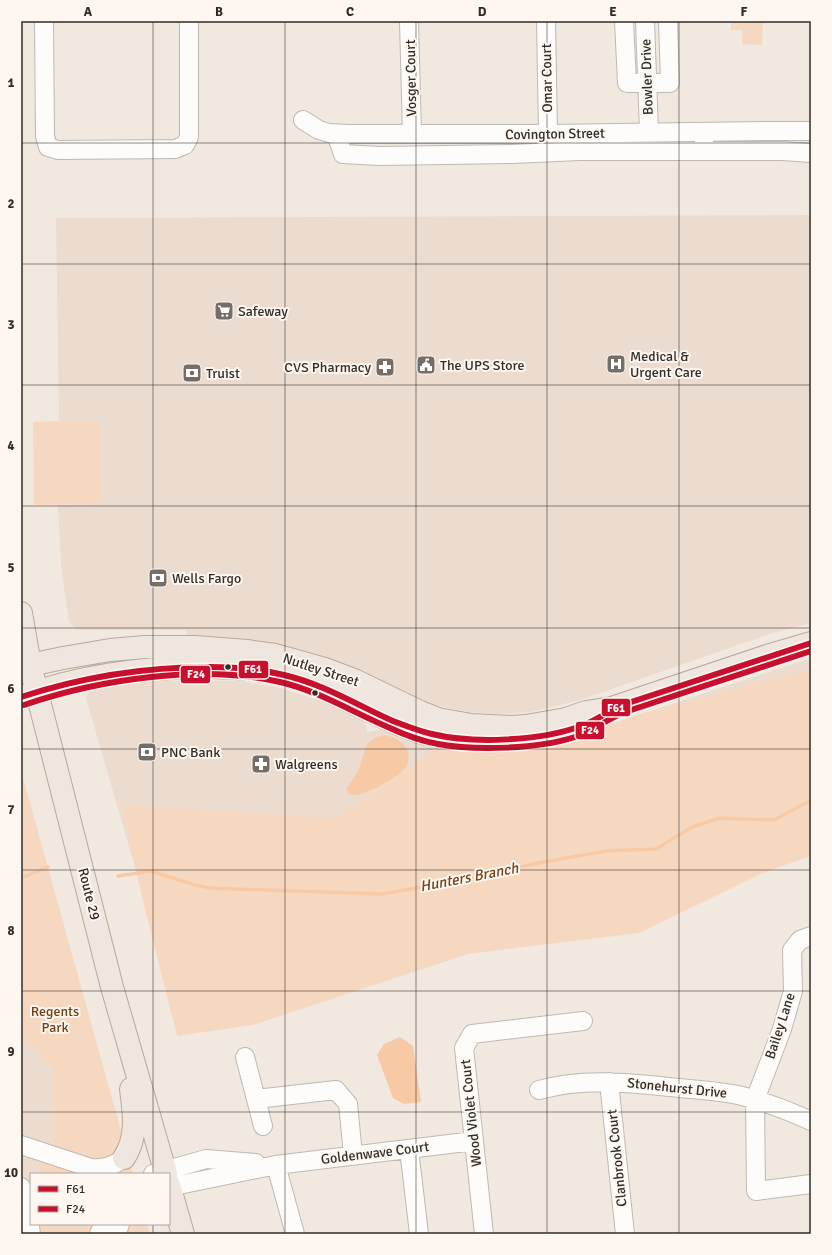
<svg xmlns="http://www.w3.org/2000/svg" width="832" height="1255" font-family="Signika,sans-serif">
  <style>
    .built { fill: #ecdcd0 }
    .green { fill: #f6d8c1 }
    .water { fill: #f8c9a5 }
    .lines { fill: none; stroke-linecap: round; stroke-linejoin: round }
    .stream { stroke: #f8c9a5; stroke-width: 3.5 }
    .minor-casing { stroke: #bfb8b2; stroke-width: 20 }
    .major-casing { stroke: #b9a89a; stroke-width: 24 }
    .minor { stroke: #fdfcfa; stroke-width: 18 }
    .major { stroke: #efe7df; stroke-width: 22 }
    .bus-1-casing { stroke: #fdf6f1; stroke-width: 9 }
    .bus-2-casing { stroke: #fdf6f1; stroke-width: 9 }
    .bus-1 { stroke: #c8102e; stroke-width: 6 }
    .bus-2 { stroke: #c8102e; stroke-width: 6 }
    .grid { fill: none; stroke: #322c27; stroke-width: 1; stroke-opacity: 0.55 }
    .bus-dot { fill: #322c27; stroke: #fdf6f1; stroke-width: 1.5 }
    .labels { text-anchor: middle; dominant-baseline: central; stroke-width: 4; stroke-linejoin: round; paint-order: stroke }
    .street-label { font-size: 14px; fill: #322c27; stroke: #fdf6f1 }
    .poi-label { font-size: 14px; fill: #322c27; stroke: #fdf6f1; text-anchor: start }
    .park-label { font-size: 14px; fill: #713f10; stroke: #fdf6f1 }
    .water-label { font-size: 15px; font-style: italic; fill: #754315; stroke: #fdf6f1 }
    .line-badge { stroke: #fdf6f1; stroke-width: 1.5 }
    .badge-label { font-size: 11px; text-anchor: middle; font-weight: bold; fill: #fff }
    .neatline { fill: none; stroke: #322c27; stroke-width: 1.5 }
    .grid-label { font-size: 13px; text-anchor: middle; font-weight: bold; fill: #322c27 }
  </style>
  <rect width="100%" height="100%" fill="#f1e8e0"/>
  <!-- built -->
  <path class="built" d="M811,215V623L773,633L580,700L531,712L500,714L467,712L436,705L407,694L354,667L314,653L291,647L266,643L187,638L186,630H77L69,622L61,566L58,505L101,504L100,422L59,421L56,218Z
    M811,658V795L138,878L86,698L89,691L112,686L135,682L193,680L239,681L277,687L318,700L341,709L365,722L367,732L384,729L452,746L554,741L578,735Z
    M21,1042L31,1043L53,1070L55,1137L36,1174H31V1184L25,1196L21,1192Z"/>
  <!-- green -->
  <path class="green" d="M731,21H763L762,45L742,44V30H731Z
    M59,421L100,422L101,504L34,505L33,422Z
    M811,670V856L765,872L639,933L468,954L253,1025L177,1036L141,893L122,805L334,818L375,793L435,748L463,742H523L579,739L609,725L637,715L779,677Z
    M21,770L133,1174H36L55,1137L53,1070L31,1043L21,1042Z
    M31,1184V1224H147L150,1234H32L25,1196Z"/>
  <!-- water -->
  <path class="water" d="M381,736C397,734 416,749 406,767C400,776 374,790 364,793C359,795 354,795 349,794L346,790C350,782 356,776 359,768C365,755 364,739 381,736Z
    M400,1037L413,1046L421,1102L404,1104L393,1098L377,1055L384,1044Z"/>
  <g class="lines">
    <!-- stream -->
    <path class="stream" d="M118,876L151,871L195,885L209,888L381,894L451,882L538,863L606,851L656,849L692,827L719,818L774,820L806,803L811,802
      M21,878L48,867"/>
    <defs>
      <path id="minor" d="M44,21L45,136L48,147L58,150L175,149L185,145L189,137V21
        M409,21L412,134
        M546,21L548,134
        M624,21L627,83H670L668,21
        M645,21L649,132
        M303,120L319,130L329,133L348,134H548L767,131H811
        M336,134L343,154L380,156L512,154L580,151
        M580,139V151H704
        M704,139V151H783L811,153
        M811,936L800,940L792,950L793,991L782,1029L755,1100L756,1191L811,1184
        M245,1057L263,1126
        M609,1082L625,1234
        M539,1090C585,1077 631,1083 679,1088C700,1090 721,1091 742,1096C766,1102 789,1111 811,1121
        M256,1099L336,1090L348,1104L353,1155
        M21,1145L91,1168C105,1169 113,1166 124,1158
        M409,1149L419,1234
        M276,1165L295,1234
        M153,1174L206,1159L256,1163
        M21,1187L27,1204L31,1234
        M169,1187L276,1165L474,1141
        M99,1234L103,1224
        M117,1234L120,1224
        M484,1234L464,1048L472,1034L583,1021"/>
      <path id="major" d="M21,613L30,665L112,987L166,1174
        M21,667L63,658L110,650L145,647H195L247,651L275,655L297,661L325,669L354,680L420,712L438,719L471,725L512,727L526,726L566,719L586,712L612,708L770,655L811,643
        M21,697C79,676 138,668 199,667C237,667 274,669 310,683C348,698 384,721 423,733C440,738 460,738 478,739
        M124,1158C138,1137 134,1113 131,1089
        M169,1185L183,1234"/>
    </defs>
    <!-- minor casing -->
    <use href="#minor" class="minor-casing"/>
    <!-- major casing -->
    <use href="#major" class="major-casing"/>
    <!-- minor -->
    <use href="#minor" class="minor"/>
    <!-- major -->
    <use href="#major" class="major"/>
    <defs>
      <path id="bus-1" d="M21,697C82,677 145,667 209,667C234,667 259,669 284,675C323,684 357,705 393,721C406,726 419,731 432,734C473,744 541,741 581,726C596,721 608,711 622,705L811,643"/>
      <path id="bus-2" d="M24,705C100,679 201,664 280,682C319,691 354,713 390,728C405,735 421,741 438,744C476,751 538,749 575,737C593,731 607,719 625,712L811,651"/>
    </defs>
    <!-- bus-1 casing -->
    <use href="#bus-1" class="bus-1-casing"/>
    <!-- bus-2 casing -->
    <use href="#bus-2" class="bus-2-casing"/>
    <!-- bus-1 -->
    <use href="#bus-1" class="bus-1"/>
    <!-- bus-2 -->
    <use href="#bus-2" class="bus-2"/>
  </g>
  <!-- grid -->
  <path class="grid" d="M153,21V1174M285,21V1234M416,21V1234M547,21V1234M679,21V1234M21,143H811M21,264H811M21,385H811M21,506H811M21,628H811M21,749H811M21,870H811M21,991H811M21,1112H811M153,1224V1234"/>
  <!-- icons -->
  <defs>
    <symbol id="supermarket-square" viewBox="-11 -11 22 22"><rect x="-9" y="-9" width="18" height="18" rx="4" fill="#756e68" stroke="#fdf6f1"/><path d="M-6-5.5h2.5l.6 2H6L4.5 2H-2.5L-4.4-4H-6ZM-1.5 3.2a1.3 1.3 0 1 0 .1 0ZM3 3.2a1.3 1.3 0 1 0 .1 0Z" fill="#fff"/></symbol>
    <symbol id="hospital-square" viewBox="-11 -11 22 22"><rect x="-9" y="-9" width="18" height="18" rx="4" fill="#756e68" stroke="#fdf6f1"/><path d="M-5-5h3v3.5h4V-5h3V5h-3V1.5h-4V5h-3Z" fill="#fff"/></symbol>
    <symbol id="civic-square" viewBox="-11 -11 22 22"><rect x="-9" y="-9" width="18" height="18" rx="4" fill="#756e68" stroke="#fdf6f1"/><path d="M-.6-6.5H3V-4.5H.6V-3L4-1V1h2V6H-6V1h2V-1L-.6-3ZM-1.2 2.5V6h2.4V2.5Z" fill="#fff"/></symbol>
    <symbol id="pharmacy-square" viewBox="-11 -11 22 22"><rect x="-9" y="-9" width="18" height="18" rx="4" fill="#756e68" stroke="#fdf6f1"/><path d="M-2-6h4v4h4v4h-4v4h-4v-4h-4v-4h4Z" fill="#fff"/></symbol>
    <symbol id="bank-square" viewBox="-11 -11 22 22"><rect x="-9" y="-9" width="18" height="18" rx="4" fill="#756e68" stroke="#fdf6f1"/><path d="M-6-4H6V4H-6ZM0-2.3a2.3 2.3 0 1 0 0 4.6a2.3 2.3 0 1 0 0-4.6Z" fill="#fff"/></symbol>
  </defs>
  <g fill-rule="evenodd">
    <use href="#supermarket-square" x="213" y="300" width="22" height="22"/>
    <use href="#hospital-square" x="605" y="353" width="22" height="22"/>
    <use href="#civic-square" x="415" y="354" width="22" height="22"/>
    <use href="#pharmacy-square" x="374" y="356" width="22" height="22"/>
    <use href="#bank-square" x="181" y="362" width="22" height="22"/>
    <use href="#bank-square" x="147" y="567" width="22" height="22"/>
    <use href="#bank-square" x="136" y="741" width="22" height="22"/>
    <use href="#pharmacy-square" x="250" y="753" width="22" height="22"/>
  </g>
  <!-- markers -->
  <g class="bus-dot">
    <circle cx="228" cy="667" r="3.5"/>
    <circle cx="315" cy="693" r="3.5"/>
  </g>
  <g class="labels">
    <!-- street labels -->
    <g class="street-label">
      <text transform="translate(647 77) rotate(-92)">Bowler Drive</text>
      <text transform="translate(411 78) rotate(-91)">Vosger Court</text>
      <text transform="translate(547 78) rotate(-91)">Omar Court</text>
      <text transform="translate(555 134) rotate(-1)">Covington Street</text>
      <text transform="translate(321 670) rotate(18)">Nutley Street</text>
      <text transform="translate(89 894) rotate(76)">Route 29</text>
      <text transform="translate(780 1026) rotate(-72)">Bailey Lane</text>
      <text transform="translate(677 1088) rotate(6)">Stonehurst Drive</text>
      <text transform="translate(471 1113) rotate(-96)">Wood Violet Court</text>
      <text transform="translate(375 1153) rotate(-7)">Goldenwave Court</text>
      <text transform="translate(617 1158) rotate(-96)">Clanbrook Court</text>
    </g>
    <!-- poi labels -->
    <g class="poi-label">
      <text x="238" y="311">Safeway</text>
      <text x="630" y="356">Medical &amp;<tspan x="630" dy="16">Urgent Care</tspan></text>
      <text x="440" y="365">The UPS Store</text>
      <text x="371" y="367" text-anchor="end">CVS Pharmacy</text>
      <text x="206" y="373">Truist</text>
      <text x="172" y="578">Wells Fargo</text>
      <text x="161" y="752">PNC Bank</text>
      <text x="275" y="764">Walgreens</text>
    </g>
    <!-- park labels -->
    <g class="park-label">
      <text x="55" y="1011">Regents<tspan x="55" dy="16">Park</tspan></text>
    </g>
    <!-- water labels -->
    <g class="water-label">
      <text transform="translate(469 877) rotate(-11)">Hunters Branch</text>
    </g>
  </g>
  <g class="line-badge">
    <rect x="238" y="660" width="31" height="19" rx="4" fill="#c8102e"/>
    <rect x="180" y="665" width="31" height="19" rx="4" fill="#c8102e"/>
    <rect x="601" y="698" width="30" height="19" rx="4" fill="#c8102e"/>
    <rect x="575" y="721" width="30" height="19" rx="4" fill="#c8102e"/>
  </g>
  <g class="badge-label">
    <text x="253" y="673">F61</text>
    <text x="196" y="678">F24</text>
    <text x="616" y="712">F61</text>
    <text x="590" y="734">F24</text>
  </g>
  <!-- border -->
  <rect width="832" height="1255" fill="none" stroke="#fdf6f1" stroke-width="44"/>
  <!-- legend -->
  <rect x="30" y="1173" width="140" height="52" fill="#fdf6f1" stroke="#aca5a0"/>
  <rect x="38" y="1186" width="20" height="6" fill="#c8102e" stroke="#aca5a0"/>
  <text x="66" y="1193" font-size="12" fill="#322c27">F61</text>
  <rect x="38" y="1206" width="20" height="6" fill="#c8102e" stroke="#aca5a0"/>
  <text x="66" y="1213" font-size="12" fill="#322c27">F24</text>
  <rect x="22" y="22" width="788" height="1211" class="neatline"/>
  <g class="grid-label">
    <text x="88" y="16">A</text>
    <text x="219" y="16">B</text>
    <text x="350" y="16">C</text>
    <text x="482" y="16">D</text>
    <text x="613" y="16">E</text>
    <text x="744" y="16">F</text>
    <text x="11" y="87">1</text>
    <text x="11" y="208">2</text>
    <text x="11" y="329">3</text>
    <text x="11" y="450">4</text>
    <text x="11" y="572">5</text>
    <text x="11" y="693">6</text>
    <text x="11" y="814">7</text>
    <text x="11" y="935">8</text>
    <text x="11" y="1056">9</text>
    <text x="11" y="1177">10</text>
  </g>
</svg>
